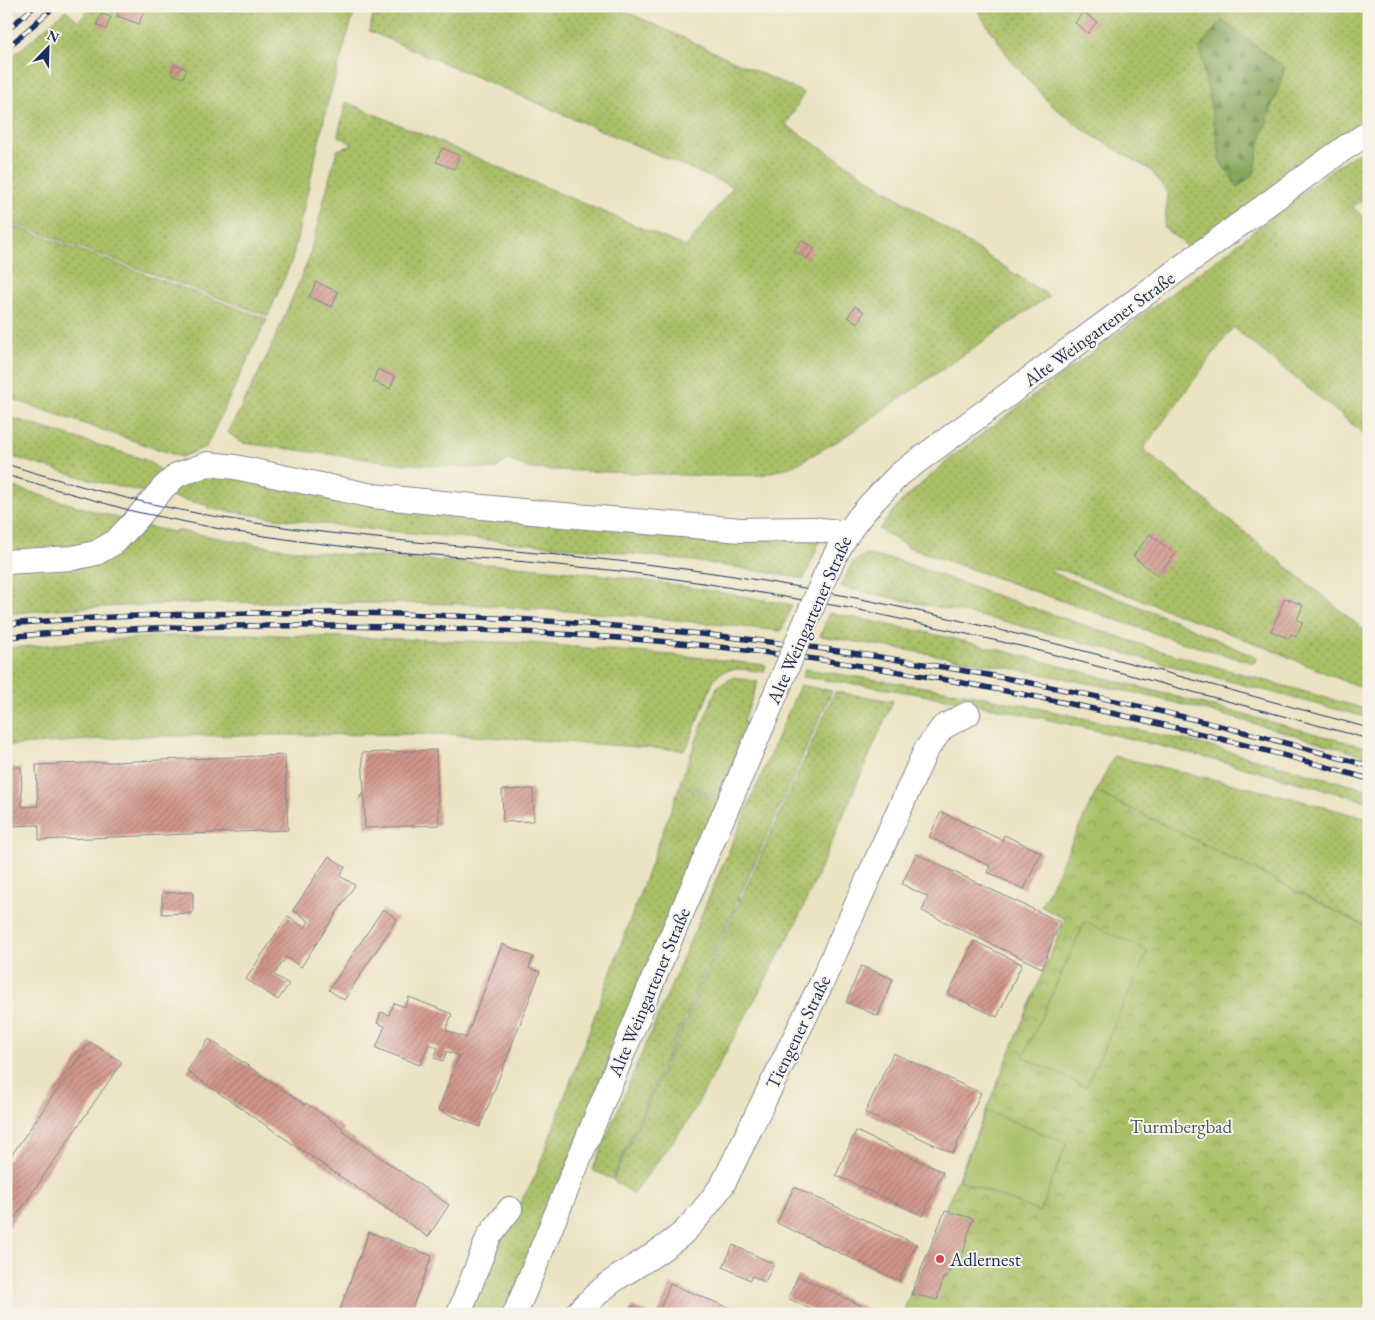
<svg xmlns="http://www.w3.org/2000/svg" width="1375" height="1320" font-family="'EB Garamond',serif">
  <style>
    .grass { fill: url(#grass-dots); stroke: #627862; fill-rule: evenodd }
    .forest { fill: url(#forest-firs); stroke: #506a5c }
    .park { fill: url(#park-crowns); stroke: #627862 }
    .pitch { fill: #a9c066; stroke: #627862 }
    .building { fill: url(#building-hatch) }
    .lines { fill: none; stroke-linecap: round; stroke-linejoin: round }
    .minor-casing { stroke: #838890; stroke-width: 26 }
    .minor { stroke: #fff; stroke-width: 24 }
    .tram { stroke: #1b2f5e; stroke-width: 1 }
    .rail-casing { stroke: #1b2f5e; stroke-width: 5.5 }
    .rail { stroke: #f7f3e8; stroke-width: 4; stroke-dasharray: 11; stroke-linecap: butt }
    .minor-bridge-casing { stroke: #838890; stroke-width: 26; stroke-linecap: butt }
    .minor-bridge { stroke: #fff; stroke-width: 24 }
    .poi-dot { fill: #d1495b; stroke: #f7f3e8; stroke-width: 2 }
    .labels { text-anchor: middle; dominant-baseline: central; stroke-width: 4; stroke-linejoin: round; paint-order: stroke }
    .street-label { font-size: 19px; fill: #1b2f5e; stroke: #f7f3e8 }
    .park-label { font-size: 19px; fill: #465a60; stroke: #f7f3e8 }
    .poi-label { font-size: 19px; fill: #1b2f5e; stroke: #f7f3e8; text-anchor: start }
  </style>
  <defs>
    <pattern id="grass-dots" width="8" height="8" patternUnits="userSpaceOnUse" patternTransform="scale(1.25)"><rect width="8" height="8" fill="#a9c066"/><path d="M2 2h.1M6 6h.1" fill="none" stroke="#899c57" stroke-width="1.8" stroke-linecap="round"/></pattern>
    <pattern id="forest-firs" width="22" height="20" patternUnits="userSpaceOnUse" patternTransform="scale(1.25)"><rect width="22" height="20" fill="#86a65b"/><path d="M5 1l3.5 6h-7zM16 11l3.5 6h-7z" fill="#6d884e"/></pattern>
    <pattern id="park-crowns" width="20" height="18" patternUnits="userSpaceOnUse" patternTransform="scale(1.25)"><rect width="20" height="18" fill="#a9c066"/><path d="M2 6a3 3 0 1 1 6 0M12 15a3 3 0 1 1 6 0" fill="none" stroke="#899c57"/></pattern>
    <pattern id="building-hatch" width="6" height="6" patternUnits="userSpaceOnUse" patternTransform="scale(1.25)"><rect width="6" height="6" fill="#d09489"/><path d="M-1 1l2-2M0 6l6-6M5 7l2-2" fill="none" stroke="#a87973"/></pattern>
  </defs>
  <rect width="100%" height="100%" fill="#f7f3e8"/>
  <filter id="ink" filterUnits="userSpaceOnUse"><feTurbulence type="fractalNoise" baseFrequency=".02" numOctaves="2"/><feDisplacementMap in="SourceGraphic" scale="10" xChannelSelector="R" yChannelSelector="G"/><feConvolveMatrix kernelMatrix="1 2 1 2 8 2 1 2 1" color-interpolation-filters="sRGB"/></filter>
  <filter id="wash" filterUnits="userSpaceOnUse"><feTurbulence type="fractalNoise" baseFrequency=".0096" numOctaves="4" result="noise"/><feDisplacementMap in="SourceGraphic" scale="20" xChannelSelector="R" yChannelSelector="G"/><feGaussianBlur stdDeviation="1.12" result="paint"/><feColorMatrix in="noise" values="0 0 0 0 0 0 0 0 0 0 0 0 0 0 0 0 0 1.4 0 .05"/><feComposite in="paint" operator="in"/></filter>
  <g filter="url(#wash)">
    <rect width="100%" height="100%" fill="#ebe2c1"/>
    <!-- grass -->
    <path class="grass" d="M94,6H356L328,102L292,260L268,316L16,224L6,254V62L66,10L78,21Z
      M376,6H614L804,93L786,125L1049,296L841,439L793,466L761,475L708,476L531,469L508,460L495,469L398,463L243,443L228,433L269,352L308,261L337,150L353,145L338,135L346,102L686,247L733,187L369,31Z
      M974,6H1369V121L1190,248L1164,228L1168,195L1152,171L1088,133L1050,104L1012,62ZM1222,20L1284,68L1260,142L1254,174Z
      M1369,145V196L1353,207L1369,224V438L1233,327L1143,449L1369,634V689L1344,681L1265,647L1065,571L1052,569L1051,572L1176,621L1257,658L1254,663L1243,660L1171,639L908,547L879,529L900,503L954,455L1231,249L1328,172Z
      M17,227L267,319L206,447L181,457L6,397V263Z
      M6,416L146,460L162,471L163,478L144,492L98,482L6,455Z
      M195,474L820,541L804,579C607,541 405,541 208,508L207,505L166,496Z
      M6,485L128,521L86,549L6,556Z
      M143,526L175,532L176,530C219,538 263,547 307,551C387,559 468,561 549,569C630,577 711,590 792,605L781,631L636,616L467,604L276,602L195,603L56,609L6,614V568L80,563Z
      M865,555L897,560L998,596L1158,650L1369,710V718L998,620L841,587L852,563Z
      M829,613L925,632L1004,651L1369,748V757C1293,734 1216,712 1139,694C1034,671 927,653 820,636Z
      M244,634L530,643L694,657L766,665L764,672C748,670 728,665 715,677L687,747L682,750L444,734L145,736L6,746V648L162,636Z
      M805,669L970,694L1037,708L1193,742L1369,790V802C1183,750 994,700 802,677Z
      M734,677L758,682L744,720L747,729L719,798L680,783L717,687Z
      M800,685L832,691L612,1179L592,1170Z
      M835,692L893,701L795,926L688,1121L633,1194L613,1180Z
      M1114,756L1284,796L1369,819V928L1191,838L1096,792Z
      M680,785L718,800L505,1314H469L496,1244L535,1177Z"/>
    <!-- forest -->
    <path class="forest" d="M1222,20L1285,68L1260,142L1254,174L1238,187L1221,163L1200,47Z"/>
    <!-- park -->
    <path class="park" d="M1096,792L1191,838L1369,928V1234L1362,1250L1369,1254V1297L1362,1314H902L1065,919L1041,907Z"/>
    <!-- pitch -->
    <path class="pitch" d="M1085,922L1148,951L1086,1087L1023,1057Z
      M986,1111L1067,1143L1040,1212L959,1180Z"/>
    <g id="blocks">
      <!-- building -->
      <path class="building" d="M120,6H135L144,10L139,24L117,16Z
        M1083,12L1097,22L1088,33L1075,23Z
        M101,14L111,17L106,29L97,25Z
        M174,64L187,69L183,78L171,74Z
        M442,148L460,156L454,169L436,162Z
        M801,240L814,248L807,259L794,251Z
        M316,282L338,292L332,307L309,297Z
        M855,306L864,312L858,323L848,317Z
        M378,369L395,377L390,389L373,381Z
        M1150,534L1175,554L1158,576L1133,556Z
        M1285,598L1303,605L1297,620L1303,622L1296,636L1291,634L1289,639L1271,631Z
        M436,750L439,825L365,828L364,794L360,798V796L364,793L362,753Z
        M285,755L288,830L39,840V825L6,826V767H21L22,807L38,806L36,765Z
        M533,789L534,821L503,822L502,790Z
        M941,812L1002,840L1004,835L1041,852L1024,889L987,872L990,866L929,837Z
        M916,854L1060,922L1042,968L922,911L928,897L902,884Z
        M329,856L345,867L340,876L355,885L301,967L286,957L274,975L289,984L278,1000L246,979L288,916L305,928L309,921L293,910Z
        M193,892V913L162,914V893Z
        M383,909L397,919L344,1000L329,990Z
        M974,941L1022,964L997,1017L948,994Z
        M502,944L533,957L529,968L540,972L480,1127L438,1110L459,1056L447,1051L443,1061L434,1058L438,1048L429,1044L420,1065L376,1048L385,1026L377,1023L381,1012L389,1015L394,1003L405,1007L409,997L452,1014L446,1030L466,1038Z
        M861,966L893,979L878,1016L846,1002Z
        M209,1039L305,1105L306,1103L343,1128L342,1131L449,1205L428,1237L187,1071Z
        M90,1042L122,1062L6,1231V1163Z
        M893,1053L981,1093L953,1153L865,1113Z
        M856,1131L943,1172L923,1216L836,1175Z
        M794,1187L916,1244L899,1281L777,1223Z
        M945,1211L973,1218L962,1257L955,1255L946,1279L943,1278L937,1300L911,1294Z
        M369,1232L432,1256L410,1314H338Z
        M733,1245L774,1264L765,1282L752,1276L750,1280L723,1267Z
        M798,1276L879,1314H820L788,1298Z
        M670,1284L745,1314H658Z
        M632,1306L650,1314H629Z"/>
    </g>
  </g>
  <g filter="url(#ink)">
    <use href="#blocks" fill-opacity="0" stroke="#838890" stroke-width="1"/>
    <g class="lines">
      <defs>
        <path id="minor" d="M6,562L73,558L96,553L115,542L134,522L163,488L177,475L208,464L235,467L373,496L552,514L741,530L811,529L848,533
          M825,576C832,562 838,548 847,535C861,512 881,493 900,474L1296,183L1346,147L1369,133
          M459,1314L489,1236L510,1209
          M515,1314L660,963L766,717
          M576,1314C589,1301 602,1288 617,1278C640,1263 664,1250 684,1232C699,1217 711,1201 723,1184L821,984L926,750L943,727L968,714"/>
      </defs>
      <!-- minor casing -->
      <use href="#minor" class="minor-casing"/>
      <!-- minor -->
      <use href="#minor" class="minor"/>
      <!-- tram -->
      <path class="tram" d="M6,464C80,487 154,507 230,519C405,548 583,550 758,580C964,614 1167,673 1369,728
        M6,475L132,511L230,531L306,542L381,551L516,561L620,571L703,583L855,609L1029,648L1369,739"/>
      <defs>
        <path id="rail" d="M6,31L35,6
          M6,49L55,6
          M6,624C137,613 269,611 400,614C603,620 806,641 1005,678C1128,701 1249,732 1369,766
          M6,637C133,626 259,624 387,627C506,630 627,636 746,650C956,675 1165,720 1369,779"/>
      </defs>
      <!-- rail casing -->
      <use href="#rail" class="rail-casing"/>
      <!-- rail -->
      <use href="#rail" class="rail"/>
      <defs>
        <path id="minor-bridge" d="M766,717L825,576"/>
      </defs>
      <!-- minor-bridge casing -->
      <use href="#minor-bridge" class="minor-bridge-casing"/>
      <!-- minor-bridge -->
      <use href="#minor-bridge" class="minor-bridge"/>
    </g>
  </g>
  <!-- markers -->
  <circle class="poi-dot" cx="940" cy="1259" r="5"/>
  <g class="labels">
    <!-- street labels -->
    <g class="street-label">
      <text transform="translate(1099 329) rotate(-36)">Alte Weingartener Straße</text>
      <text transform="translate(809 620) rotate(-66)">Alte Weingartener Straße</text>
      <text transform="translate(649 992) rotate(-67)">Alte Weingartener Straße</text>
      <text transform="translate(798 1032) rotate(-64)">Tiengener Straße</text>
    </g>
    <!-- park labels -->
    <g class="park-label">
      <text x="1181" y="1126">Turmbergbad</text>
    </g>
    <!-- poi labels -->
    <g class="poi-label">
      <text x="950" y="1259">Adlernest</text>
    </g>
  </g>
  <!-- margin -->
  <rect width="1375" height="1320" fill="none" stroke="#f7f3e8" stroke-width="25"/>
  <!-- north arrow -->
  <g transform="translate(48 48) rotate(23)" stroke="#f7f3e8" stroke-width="4" paint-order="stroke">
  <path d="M0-4L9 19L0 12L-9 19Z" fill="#1b2f5e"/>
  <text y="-8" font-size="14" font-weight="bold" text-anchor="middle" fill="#1b2f5e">N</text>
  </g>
</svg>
